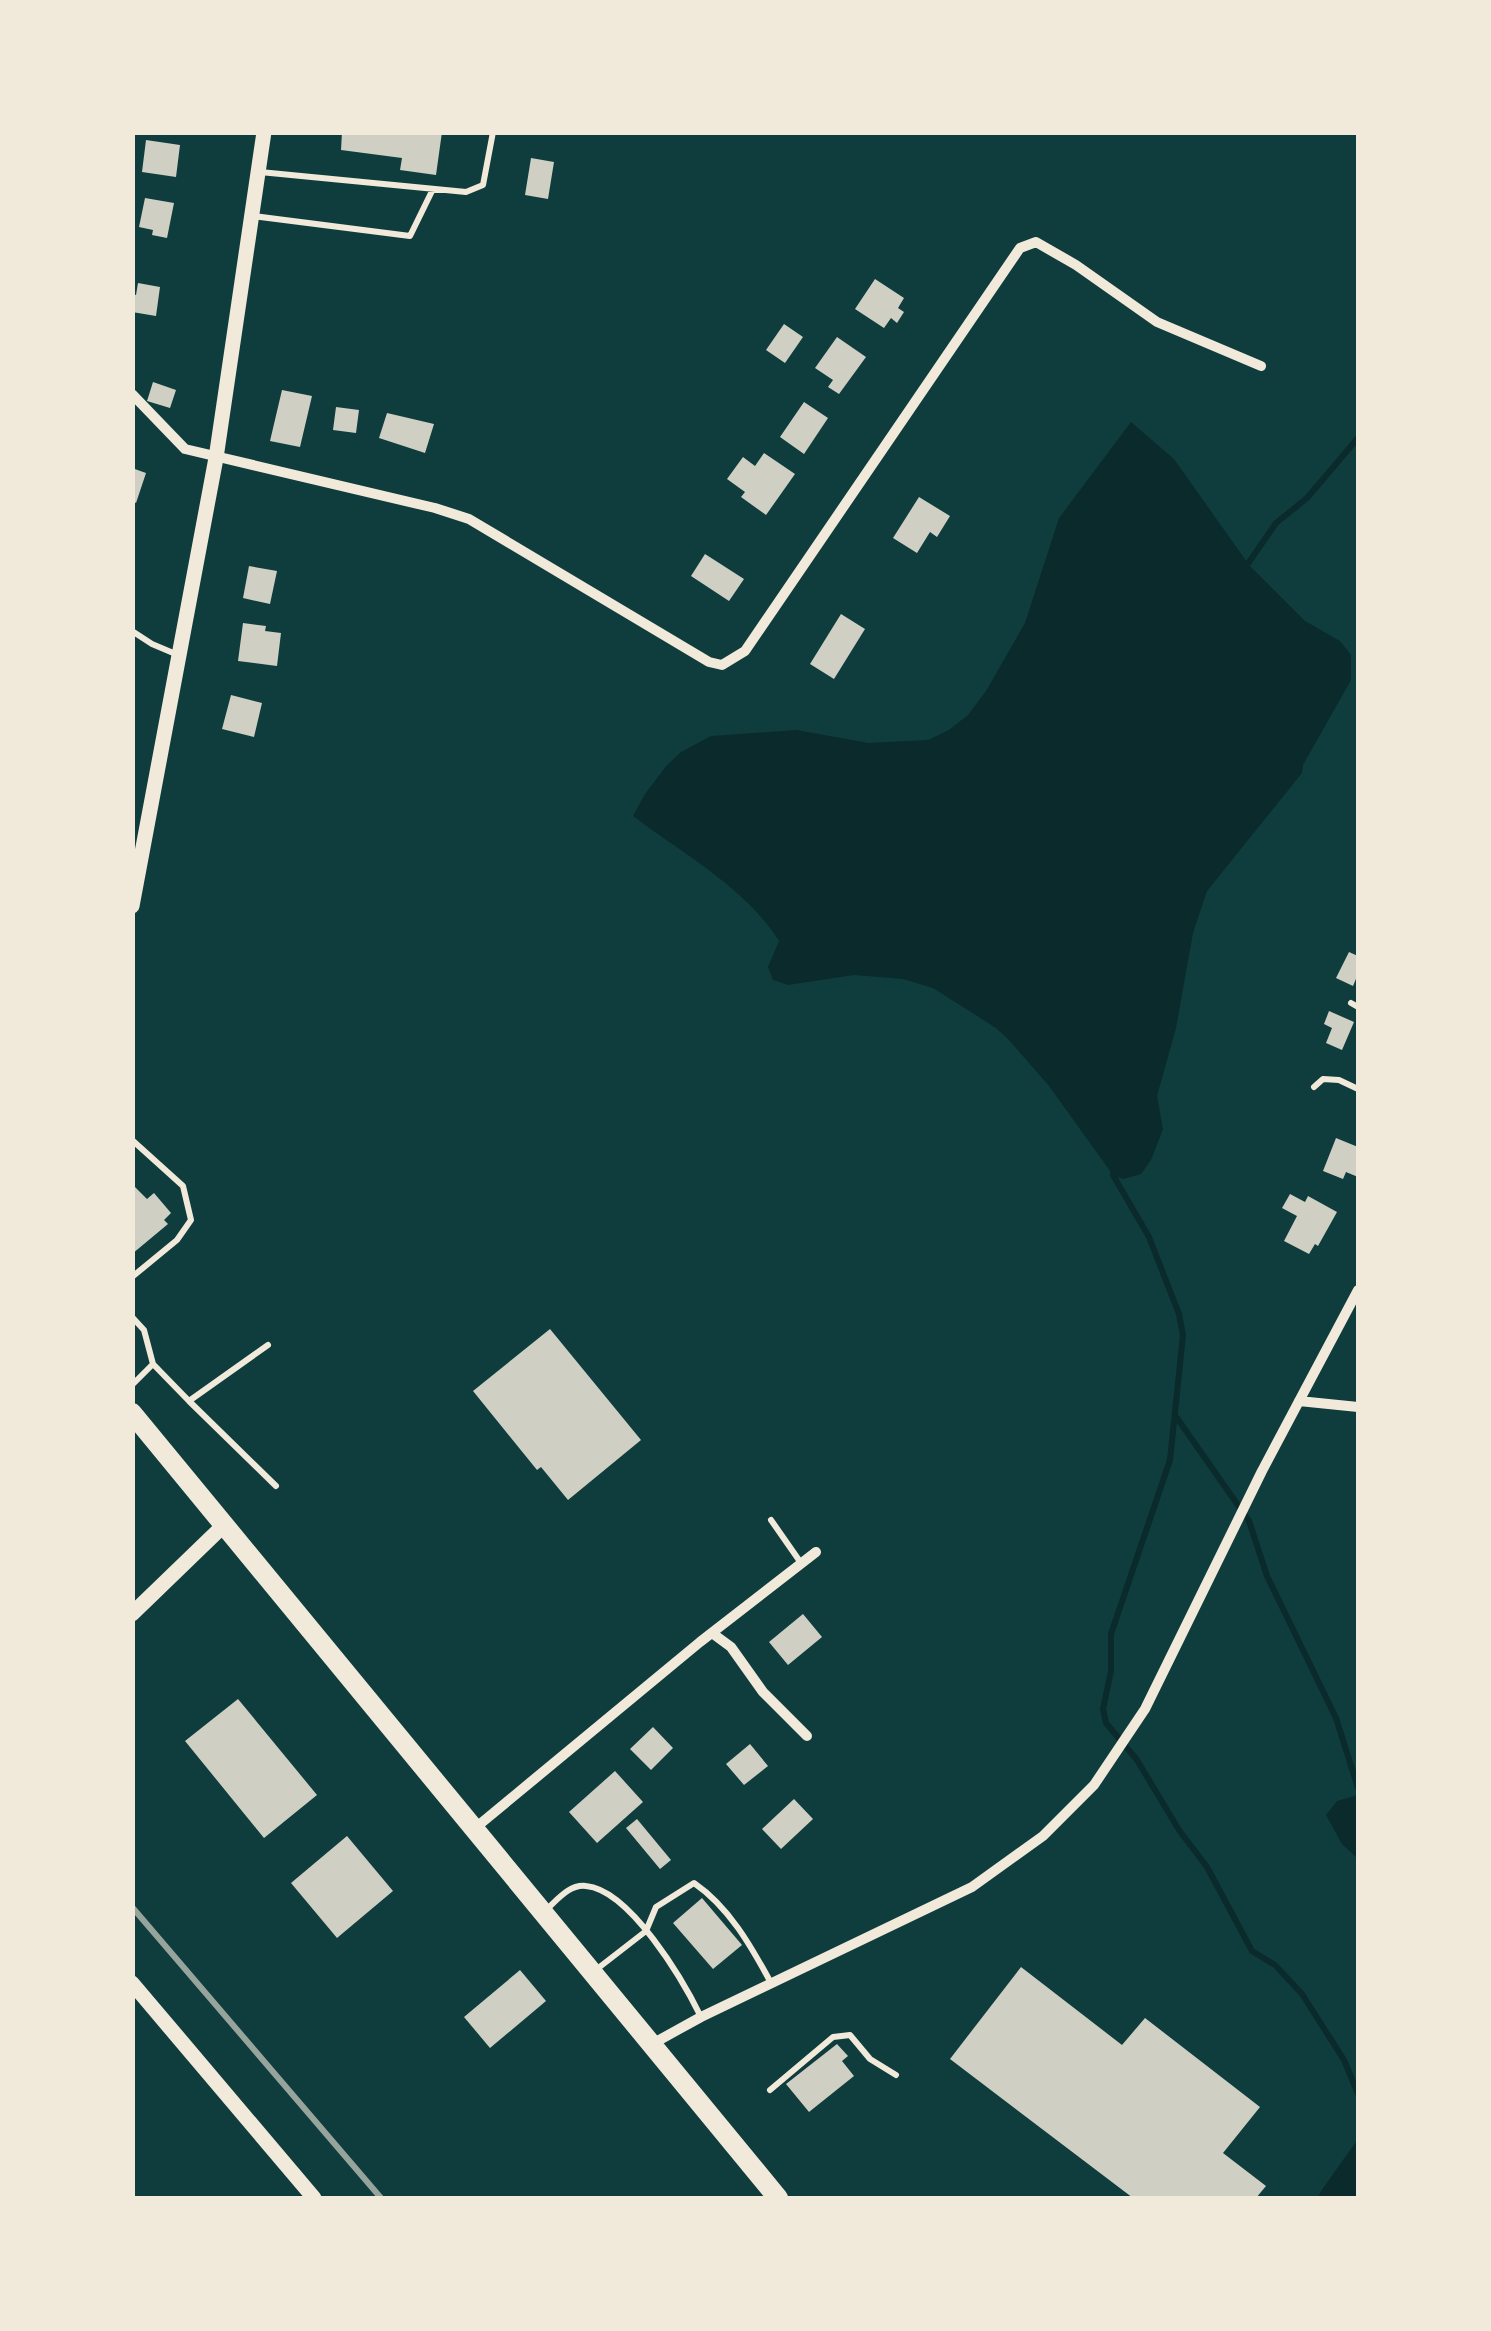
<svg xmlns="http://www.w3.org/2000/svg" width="1491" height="2331" font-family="'Source Sans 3',sans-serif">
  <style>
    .water { fill: #0a2a2b }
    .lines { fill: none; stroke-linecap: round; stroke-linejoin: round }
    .stream { stroke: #0a2a2b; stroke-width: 6 }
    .building { fill: #cfcfc3 }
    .service { stroke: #f1e9da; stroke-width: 6 }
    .minor { stroke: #f1e9da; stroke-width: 10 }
    .tertiary { stroke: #f1e9da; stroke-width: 15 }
    .trunk { stroke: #f1e9da; stroke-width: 20 }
    .rail { stroke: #97a49c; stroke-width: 6 }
  </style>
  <rect width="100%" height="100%" fill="#0f3d3e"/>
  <!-- water -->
  <path class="water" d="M1131,422L1174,459L1249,565L1305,621L1340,641L1351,655V680L1303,765L1302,773L1207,891L1193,933L1176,1028L1157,1096L1163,1129L1151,1160L1141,1174L1123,1179L1113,1175L1049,1086L1009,1040L996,1028L933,988L903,979L854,975L788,985L773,980L768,967L779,941C746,888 682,853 633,816L645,794L667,765L681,752L711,736L796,730L869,743L928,740L949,730L968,715L986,691L1025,623L1059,518Z
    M1358,1795V1859L1342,1844L1326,1815L1337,1801Z
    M1358,2139V2198H1318L1321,2191Z"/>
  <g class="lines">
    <!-- stream -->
    <path class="stream" d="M1245,568L1276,523L1307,498L1358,438
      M1114,1171L1113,1175L1149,1237L1179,1314L1183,1335L1170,1460L1111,1634V1671L1103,1709L1106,1723L1137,1760L1179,1830L1207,1867L1252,1951L1275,1965L1302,1994L1344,2060L1358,2094
      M1177,1418L1249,1521L1267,1576L1336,1718L1358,1788"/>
  </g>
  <!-- building -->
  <path class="building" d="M342,132H442L436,175L400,170L402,158L341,150Z
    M146,140L180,145L176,177L142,172Z
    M531,158L554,162L548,199L525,195Z
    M145,198L174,203L167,238L152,235L153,230L139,227Z
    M875,279L904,298L898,308L904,312L897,323L891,318L884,328L855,309Z
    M138,283L160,287L156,316L132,312V294L136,295Z
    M784,324L803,337L785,363L766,350Z
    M837,337L866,357L839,394L828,387L833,380L815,368Z
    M153,382L176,390L170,408L147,401Z
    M282,390L312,396L300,447L270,441Z
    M804,402L828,418L804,454L780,437Z
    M336,407L359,410L356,433L333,430Z
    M387,413L434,424L425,453L379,438Z
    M764,453L795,474L766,515L741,497L745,492L727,479L743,457L755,466Z
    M132,468L146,473L136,503L132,501Z
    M919,497L950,516L937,537L930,532L917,553L893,538Z
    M705,554L744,579L729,601L691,576Z
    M249,566L277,571L270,604L243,598Z
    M841,614L865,629L834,679L810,664Z
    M243,623L266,626L265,631L281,633L277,666L238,661Z
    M231,695L262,703L254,737L222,729Z
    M1349,952L1358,956V974L1353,986L1336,978Z
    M1329,1011L1354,1022L1342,1050L1326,1043L1332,1028L1324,1024Z
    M1336,1138L1358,1147V1177L1346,1172L1343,1179L1323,1171Z
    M135,1187L147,1199L154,1193L171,1213L164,1220L168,1224L132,1254V1189Z
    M1290,1194L1305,1202L1308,1196L1337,1212L1318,1246L1315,1244L1309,1254L1284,1241L1297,1216L1282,1208Z
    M550,1329L641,1440L568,1500L541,1467L537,1470L473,1391Z
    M803,1614L822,1637L788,1665L769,1642Z
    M238,1699L317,1795L264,1838L185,1741Z
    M653,1727L673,1748L651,1770L630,1749Z
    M750,1744L768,1766L744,1785L726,1764Z
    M615,1771L643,1802L597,1843L569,1812Z
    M794,1799L813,1819L781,1849L762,1829Z
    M637,1819L671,1860L660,1869L626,1828Z
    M347,1836L393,1891L337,1938L291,1883Z
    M702,1898L742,1945L713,1969L673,1923Z
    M1021,1967L1122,2045L1145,2018L1260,2107L1223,2153L1266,2186L1256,2198H1133L950,2059Z
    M520,1970L546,2001L490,2048L464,2017Z
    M837,2044L848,2056L842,2061L854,2076L809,2112L786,2084Z"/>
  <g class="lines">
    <!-- service -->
    <path class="service" d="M260,172L466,192L483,185L493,132
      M253,216L410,236L433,189
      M132,631L152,644L178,655
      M1351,1003L1358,1007
      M1314,1087L1323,1079L1339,1080L1358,1089
      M132,1140L183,1186L191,1220L177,1240L132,1277
      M132,1317L144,1330L153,1364L132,1385
      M268,1345L189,1401L276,1486
      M153,1364L189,1401
      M771,1520L801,1563
      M547,1909C558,1899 570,1884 586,1886C630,1890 683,1980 701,2017
      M597,1969L646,1931L656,1907L694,1883C729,1907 751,1946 771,1983
      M770,2090L833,2037L850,2035L870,2059L896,2075"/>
    <!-- minor -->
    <path class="minor" d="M132,394L185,449L435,508L469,519L709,662L722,665L745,651L1020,248L1036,242L1076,265L1157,322L1261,366
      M1299,1401L1358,1407
      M712,1633L731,1647L763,1692L807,1736
      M474,1829L700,1642L816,1552
      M652,2044L701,2017L972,1887L1043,1836L1094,1785L1145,1709L1262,1471L1358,1290"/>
    <!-- tertiary -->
    <path class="tertiary" d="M132,906L216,458L264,132
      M132,1614L224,1525
      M132,1983L314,2198"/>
    <!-- trunk -->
    <path class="trunk" d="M132,1413L778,2198"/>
    <!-- rail -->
    <path class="rail" d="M132,1907L381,2198"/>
  </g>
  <!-- border -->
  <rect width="1491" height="2331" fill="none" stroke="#f1e9da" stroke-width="270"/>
</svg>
